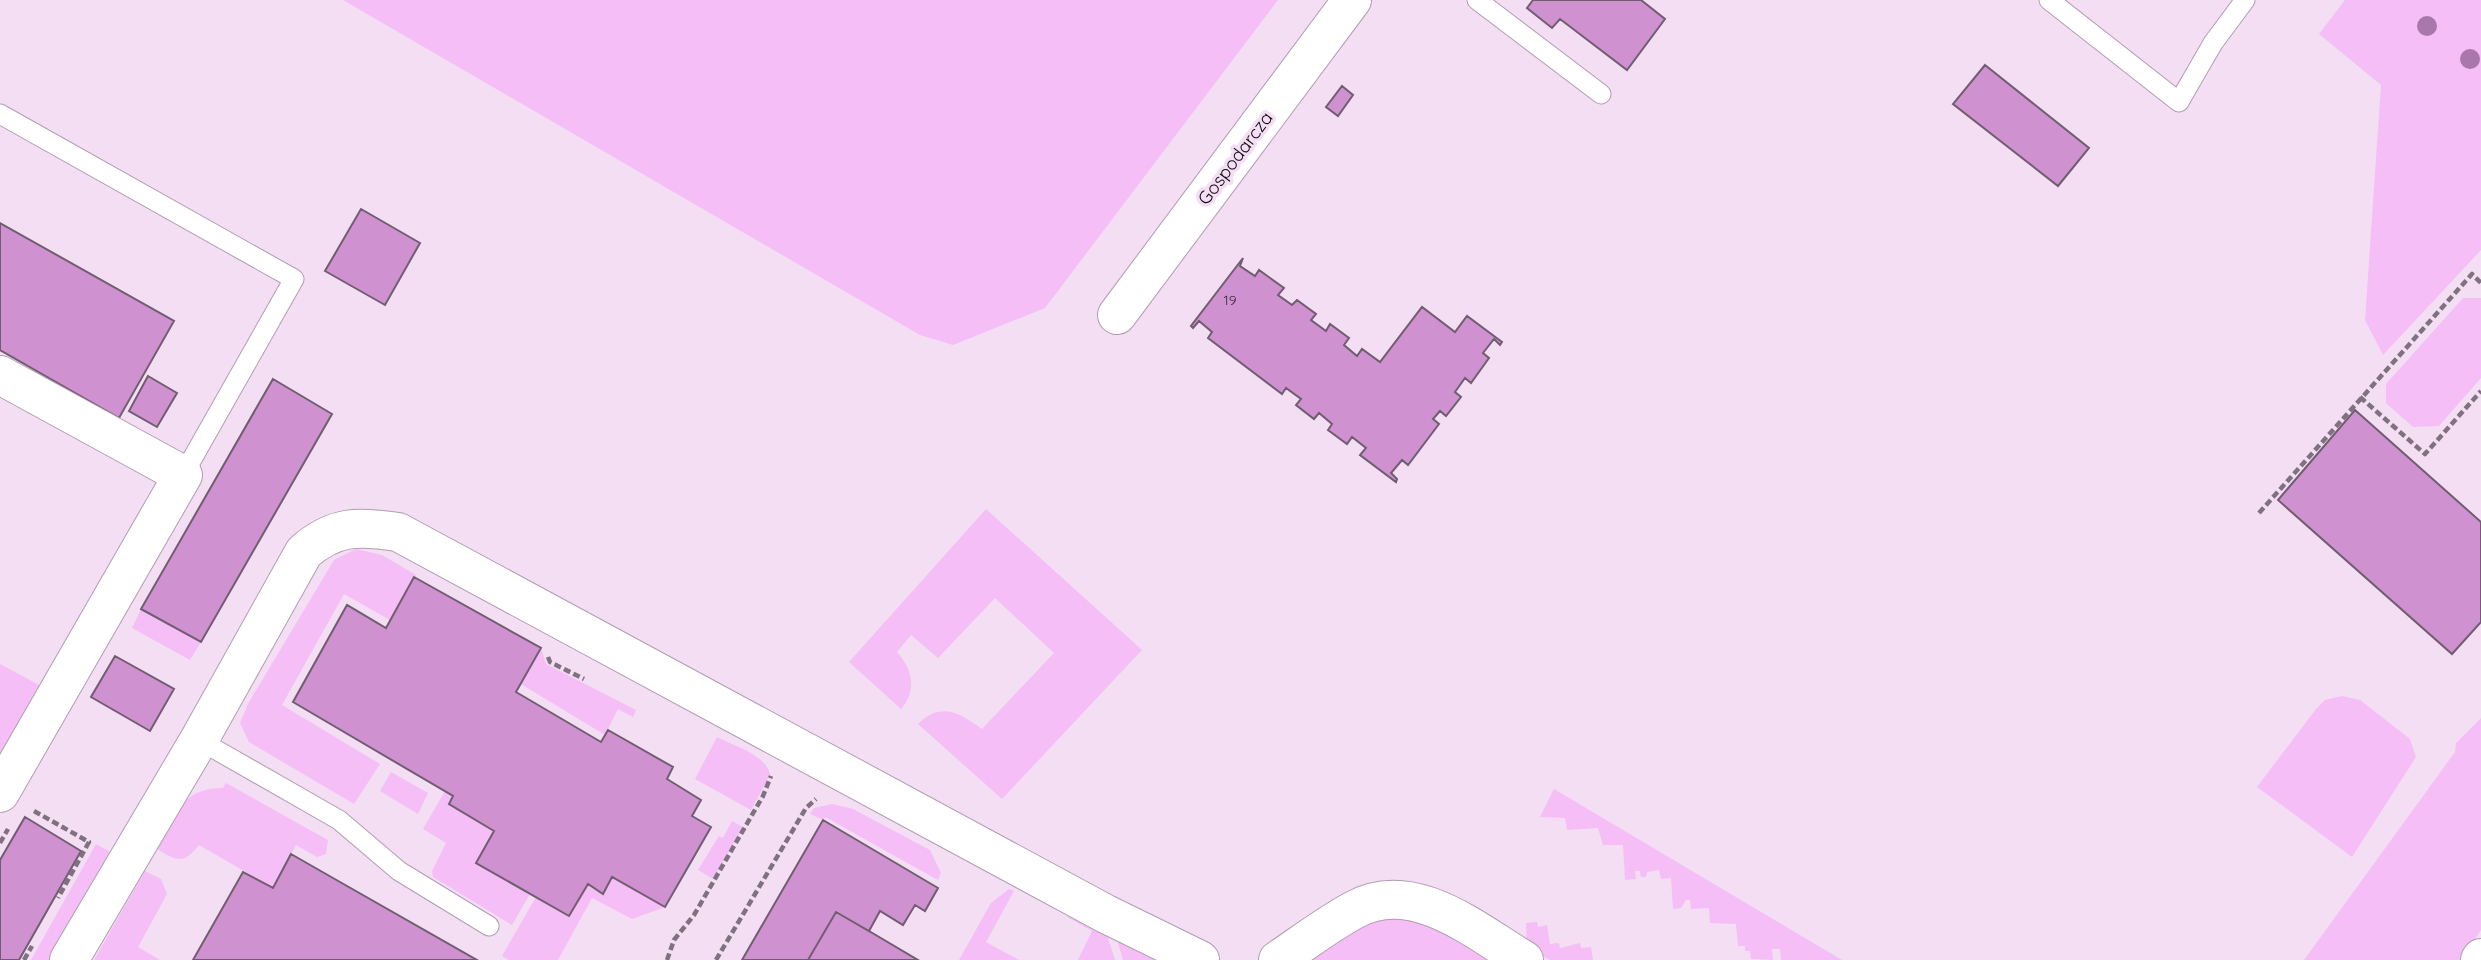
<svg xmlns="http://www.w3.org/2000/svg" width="2481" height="960" font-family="Quicksand,sans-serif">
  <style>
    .green { fill: #f5bef6 }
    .building { fill: #d091d1; stroke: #705e70; stroke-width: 2 }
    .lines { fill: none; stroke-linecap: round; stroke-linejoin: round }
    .service-casing { stroke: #b19db1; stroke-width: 21 }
    .minor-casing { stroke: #b19db1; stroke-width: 40 }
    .path { stroke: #7f717f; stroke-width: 4.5; stroke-dasharray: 7 3.5; stroke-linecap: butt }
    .service { stroke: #fff; stroke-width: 19 }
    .minor { stroke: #fff; stroke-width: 38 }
    .tree { fill: #a977ab }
    .labels { text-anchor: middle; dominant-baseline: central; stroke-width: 7; stroke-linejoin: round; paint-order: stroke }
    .number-label { font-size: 14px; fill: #3f2b40 }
    .street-label { font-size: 18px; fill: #0f090f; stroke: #f3def3 }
  </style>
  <rect width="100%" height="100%" fill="#f3def3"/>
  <!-- green -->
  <path class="green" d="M343,0H1278L1045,308L953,345L920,335Z
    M2345,0H2481V250L2383,355L2365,320L2381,85L2319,34Z
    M2463,298H2481V378L2439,426L2413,427L2386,403V384Z
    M986,509L1142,650L1002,799L918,724C941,701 960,713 982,729L1054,653L995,598L938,658L911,635L897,652C913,670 917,690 901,709L849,662Z
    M356,549L382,555L416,575L390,620L344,594L282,705L380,764L354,804L249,742L240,723L249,702L334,560Z
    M141,609L201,642L190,660L132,628Z
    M541,648L546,664L636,710L633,717L618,709L605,735L521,684Z
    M0,664L43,687L0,763Z
    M2342,696L2360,700L2410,739L2416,757L2352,857L2257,787L2316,709L2325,700Z
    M2481,718V930L2461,960H2304L2455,752L2456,743Z
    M717,737C734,746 767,755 770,775L751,810L695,779Z
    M391,772L428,793L418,814L380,791Z
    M226,783L328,840L326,854L317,857L296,845L273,888L199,845C183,865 177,861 157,849C175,817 180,788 223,788Z
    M1554,789L1842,960H1781L1780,949H1772L1773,960L1751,959L1750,951H1745V946H1738L1736,924L1710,923L1709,908L1691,909L1690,900H1686L1681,908L1673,909L1671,878L1661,879L1659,870L1647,872L1646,877H1641L1640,871H1635L1636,879L1625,880L1623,845H1603L1598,828L1567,830L1565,818L1540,817Z
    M445,791L453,796L449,805L494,831L476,863L530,894L512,925L433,877L432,871L446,843L423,829Z
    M832,804L853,809L930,850L941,873L938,880L825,817L823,820L810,814L814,808Z
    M732,821L743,827L713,879L698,870L719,836L723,838Z
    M96,844L110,852L49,960H31Z
    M145,871L161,879L167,894L138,947L160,960H94Z
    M612,877L665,907L632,919L592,898L558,960H509L502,956L536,897L569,916L588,884L603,893Z
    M1009,889L1014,891L986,942L1019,960H959L991,903Z
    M1071,915L1104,925L1115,960H1078L1092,931L1067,917Z
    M1414,916L1493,960H1307L1365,922Z
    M1537,922L1538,927L1547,925L1550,944L1559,943L1560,948L1580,943L1581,948L1591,947L1593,960H1550L1527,947L1526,923Z
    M1114,929L1168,960H1123Z"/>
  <!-- building -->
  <path class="building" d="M1533,0H1641L1665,19L1627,70L1560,19L1552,28L1527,8Z
    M1985,65L2089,148L2058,186L1953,104Z
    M1342,86L1353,95L1338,116L1326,107Z
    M361,209L420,243L385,305L325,271Z
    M0,223L174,321L119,418L0,350Z
    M1243,258L1240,266L1255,276L1259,270L1284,288L1278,295L1292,305L1297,300L1316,314L1311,320L1326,331L1330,324L1349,338L1344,345L1357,356L1362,349L1380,362L1422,307L1455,332L1467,316L1502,342L1500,345L1494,339L1483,353L1489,358L1471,383L1465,378L1455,392L1461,397L1446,416L1440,411L1433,419L1439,424L1408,465L1402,460L1391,473L1397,479L1396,482L1360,455L1366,448L1352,437L1347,444L1328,430L1332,424L1319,413L1314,419L1296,405L1301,399L1286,388L1282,394L1208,338L1212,332L1199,321L1193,328L1191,326Z
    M148,376L177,393L157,427L129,411Z
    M273,379L332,414L201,642L141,609Z
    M2355,410L2481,522V622L2452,654L2278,500Z
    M414,577L541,648L516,692L601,742L608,730L673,767L667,779L701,800L692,816L711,827L665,907L612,877L603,894L588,884L569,916L476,863L494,831L449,804L453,796L293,702L347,605L386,628Z
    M115,656L174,689L150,731L91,697Z
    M25,817L81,851L19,960H0V860Z
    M823,820L938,888L925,911L915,905L903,925L880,911L869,931L836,912L808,960H742Z
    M291,854L333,878L477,960H193L243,872L273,888Z
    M836,912L869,931L918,960H808Z"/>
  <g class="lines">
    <defs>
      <path id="service" d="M1477,0L1601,94
        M2049,0L2179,102L2213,43L2245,0
        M0,114L294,279L183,475
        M199,740L339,820L399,871L489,926"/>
      <path id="minor" d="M1117,315L1352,0
        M0,375L183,475L0,793
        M69,960L199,740L304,552C335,525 359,526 398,532L1106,914L1200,960
        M1278,960C1303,943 1328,924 1354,910C1413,877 1475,931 1524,960
        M2480,960L2481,958"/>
    </defs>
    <!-- service casing -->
    <use href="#service" class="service-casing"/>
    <!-- minor casing -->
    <use href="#minor" class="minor-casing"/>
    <!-- path -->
    <path class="path" d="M2360,397L2425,454L2481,391
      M2259,513L2472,274L2481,283
      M548,657L550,662L584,679
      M34,811L89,842L58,898
      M0,843L8,829
      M24,960L32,946
      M667,960L674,940L694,915L763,796L771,776
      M716,960L806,808L816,799"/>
    <!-- service -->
    <use href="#service" class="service"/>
    <!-- minor -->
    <use href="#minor" class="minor"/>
  </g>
  <!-- trees -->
  <g class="tree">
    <circle cx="2427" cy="26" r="10"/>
    <circle cx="2470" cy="59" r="10"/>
  </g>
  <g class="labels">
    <!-- number labels -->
    <g class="number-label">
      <text x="1230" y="300">19</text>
    </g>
    <!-- street labels -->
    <g class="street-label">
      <text transform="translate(1235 158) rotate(-53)">Gospodarcza</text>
    </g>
  </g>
</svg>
